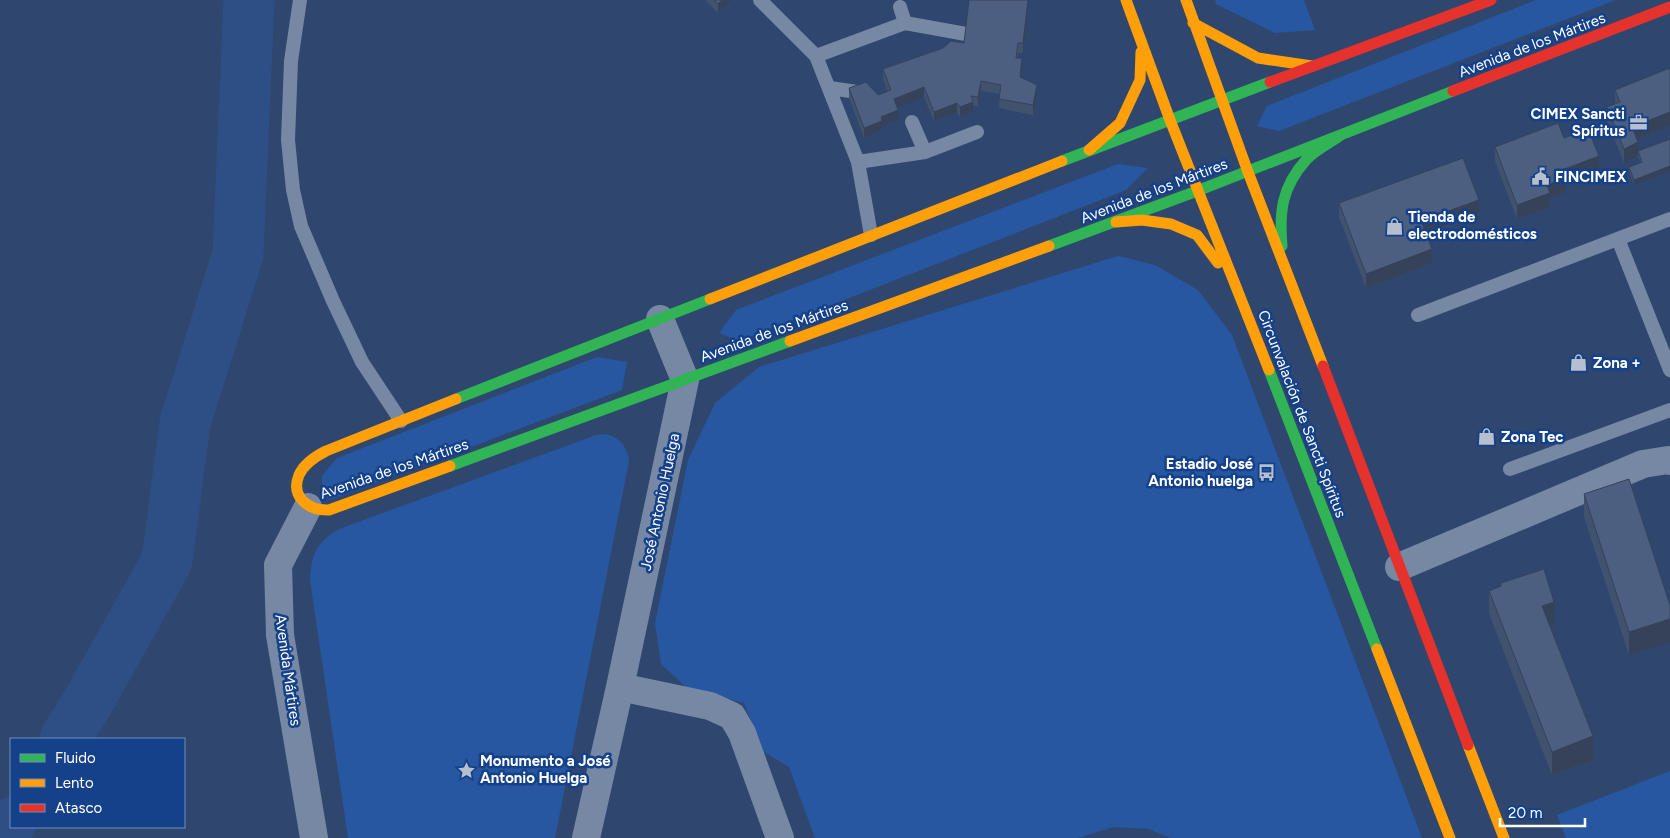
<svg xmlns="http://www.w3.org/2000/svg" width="1670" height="838" font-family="Figtree,sans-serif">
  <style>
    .green { fill: #2757a1 }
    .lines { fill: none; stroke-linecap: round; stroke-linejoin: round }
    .river { stroke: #2e4f85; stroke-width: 51 }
    .lane { stroke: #7688a4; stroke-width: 14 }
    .street { stroke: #7688a4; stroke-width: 28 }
    .fast { stroke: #30b455; stroke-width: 11 }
    .slow { stroke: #ff9f0a; stroke-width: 11 }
    .jam { stroke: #e5322d; stroke-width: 11 }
    .wall { fill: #41526e }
    .shaded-wall { fill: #35425a }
    .building { fill: #4c5f80; stroke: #35425a }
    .labels { text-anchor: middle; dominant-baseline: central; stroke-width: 5; stroke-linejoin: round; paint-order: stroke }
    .street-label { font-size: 15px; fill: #fff; stroke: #14418a }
    .poi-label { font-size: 15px; font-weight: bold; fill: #fff; stroke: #14418a; text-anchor: start }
  </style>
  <rect width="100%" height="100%" fill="#2f476f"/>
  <!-- green -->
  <path class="green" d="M1215,0H1304L1315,30L1275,33L1216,4Z
    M1536,0H1616L1279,131L1257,126L1267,106Z
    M1118,164L1148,168L1126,190L739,341L719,333L736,310Z
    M1118,256L1155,265L1198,290L1232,335L1422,838H1170L1149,829L1113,827L1078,838H815L789,767L764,752L744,703L688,689L661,664L655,623L688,460L715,403L759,367Z
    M597,357L627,362L622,390L330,500L322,493V476L337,458Z
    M604,434C619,436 627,446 629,461L555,838H348L310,580C312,553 316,543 339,529L596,435Z
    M1670,771V838H1566L1557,815Z"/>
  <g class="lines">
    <!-- river -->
    <path class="river" d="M65,739L88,702L167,561L185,423L238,254L249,0
      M1,838L11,823"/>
    <!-- lane -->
    <path class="lane" d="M300,0L291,61L288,140L293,190L301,226L333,301L362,362L401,421
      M760,0L816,56L858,162L871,235
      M900,7L905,23
      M816,56L905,23L966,34
      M830,88L857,92
      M912,122L925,152
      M858,162L925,152L977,132
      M1618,239L1670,370
      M1418,315L1670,219
      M1510,469L1670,410"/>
    <!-- street -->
    <path class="street" d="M308,507L278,565L280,635L314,838
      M1399,567L1643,464L1668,460L1670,461
      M620,687L710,706L732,716L742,733L780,838
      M586,838L620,687L685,380L660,319"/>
    <!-- fast -->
    <path class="fast" d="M1062,161L1270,82
      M1049,246L1197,191L1453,91
      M1282,246C1279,211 1282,187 1306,160C1315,150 1330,143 1341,135
      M1269,370L1377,649
      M456,399L710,299
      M450,466L790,341"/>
    <!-- slow -->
    <path class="slow" d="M1126,0L1170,120L1269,370
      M1186,0L1248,172L1323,366
      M1193,23L1258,58L1312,66
      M1089,150L1120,123L1140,80L1141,52
      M1116,222L1142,220L1171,224L1197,235L1218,263
      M710,299L1062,161
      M790,341L1049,246
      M450,466L329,510C309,511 290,497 299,475C304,464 316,456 326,451L456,399
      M1377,649L1450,838
      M1468,745L1504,838"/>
    <!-- jam -->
    <path class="jam" d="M1270,82L1491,0
      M1453,91L1670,7
      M1323,366L1468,745"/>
  </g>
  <!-- wall -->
  <path class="wall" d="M705,0H732L718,13Z
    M1028,9L1023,53H1018L1017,58L1022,68L1021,78L1037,94L1033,115L999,108L1000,94L981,91L978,106H973V112L960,117L957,112L934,121L924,97L897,107L898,120L882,126V130L864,138L849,98V88L878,95L888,92L883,79V69L964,43Z
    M1670,68V126L1637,139L1638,156L1624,163L1607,121V107L1615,104V90Z
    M1564,138L1599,170L1565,183V193L1550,198V207L1517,219L1495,161V147Z
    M1670,139L1634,185L1629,172V167L1641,163L1638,156V151Z
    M1339,203L1479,214L1426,234L1432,263L1366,288L1339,217Z
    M1584,494L1670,605L1629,655L1584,517Z
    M1501,583L1554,626L1550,627L1593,760L1552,775L1489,614V591L1501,586Z"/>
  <!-- shaded-wall -->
  <path class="shaded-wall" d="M722,0H732L718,13V4Z
    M1028,0V9L1023,53V43Z
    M1022,58V68L1020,87V77Z
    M981,81V91L978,106V97Z
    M1037,85V94L1033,115V105Z
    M924,87V97L894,109V99Z
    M973,102V112L960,117V107Z
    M957,103V112L934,121V112Z
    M898,110V120L882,126V130L864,138V128L881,117Z
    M1670,112V126L1632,141V127Z
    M1638,142V156L1624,163V149Z
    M1599,156V170L1565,183V193L1550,198V207L1517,219V205L1547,185L1562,170Z
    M1670,166V171L1634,185V180Z
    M1479,200V214L1421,235V221Z
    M1432,249V263L1366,288V274Z
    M1554,602V626L1542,630V606Z
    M1670,619V642L1629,655V632Z
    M1593,736V760L1552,775V752Z"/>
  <!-- building -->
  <path class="building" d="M714,0H722L718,4Z
    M969,0H1028L1023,43H1018L1016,58H1022L1020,77L1037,85L1033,105L999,99L1001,85L981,81L978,97L971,96L973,102L960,107L957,103L934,112L924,87L894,99L898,110L881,117L882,121L864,128L849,88L866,82L878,95L891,90L883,69L943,48L951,41L964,43Z
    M1670,68V112L1632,127L1638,142L1624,149L1607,107L1620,102L1615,90Z
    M1558,123L1564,138L1588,129L1599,156L1562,170L1565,179L1547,185L1550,193L1517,205L1495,147Z
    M1670,139V166L1634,180L1629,167L1642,162L1638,151Z
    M1463,158L1479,200L1421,221L1432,249L1366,274L1339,203Z
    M1629,479L1670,605V619L1629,632L1584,494Z
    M1544,569L1554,602L1542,606L1593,736L1552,752L1489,591L1501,586V583Z"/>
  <!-- icons -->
  <defs>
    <symbol id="office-bare" viewBox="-9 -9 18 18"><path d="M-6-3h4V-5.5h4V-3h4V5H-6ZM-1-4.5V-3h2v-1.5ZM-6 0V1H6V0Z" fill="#b6bfcd" stroke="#14418a" stroke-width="2.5" paint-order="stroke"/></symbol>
    <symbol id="civic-bare" viewBox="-9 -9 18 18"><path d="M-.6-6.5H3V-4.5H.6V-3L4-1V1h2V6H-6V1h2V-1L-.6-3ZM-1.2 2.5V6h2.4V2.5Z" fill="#b6bfcd" stroke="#14418a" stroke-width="2.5" paint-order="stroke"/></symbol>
    <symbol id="shop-bare" viewBox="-9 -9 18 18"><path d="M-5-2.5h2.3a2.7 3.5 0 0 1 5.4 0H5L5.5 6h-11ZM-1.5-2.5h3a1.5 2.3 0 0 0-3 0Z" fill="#b6bfcd" stroke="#14418a" stroke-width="2.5" paint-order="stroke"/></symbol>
    <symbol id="bus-bare" viewBox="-9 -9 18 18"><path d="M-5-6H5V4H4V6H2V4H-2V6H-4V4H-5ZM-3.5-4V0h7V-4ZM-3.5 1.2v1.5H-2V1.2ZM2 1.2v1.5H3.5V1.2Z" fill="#b6bfcd" stroke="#14418a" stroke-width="2.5" paint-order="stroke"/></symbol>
    <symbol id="sight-bare" viewBox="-9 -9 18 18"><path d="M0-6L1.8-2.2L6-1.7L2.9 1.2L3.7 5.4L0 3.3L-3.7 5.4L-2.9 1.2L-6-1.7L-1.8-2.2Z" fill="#b6bfcd" stroke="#14418a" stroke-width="2.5" paint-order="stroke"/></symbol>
  </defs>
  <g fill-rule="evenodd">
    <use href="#office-bare" x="1626" y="110" width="25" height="25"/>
    <use href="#civic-bare" x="1528" y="164" width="25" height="25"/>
    <use href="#shop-bare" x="1382" y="214" width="25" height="25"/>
    <use href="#shop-bare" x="1566" y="350" width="25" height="25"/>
    <use href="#shop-bare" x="1474" y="424" width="25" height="25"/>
    <use href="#bus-bare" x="1254" y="460" width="25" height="25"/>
    <use href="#sight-bare" x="454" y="758" width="25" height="25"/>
  </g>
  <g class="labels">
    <!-- street labels -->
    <g class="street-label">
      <text transform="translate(1532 45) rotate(-21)">Avenida de los Mártires</text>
      <text transform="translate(1154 191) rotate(-21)">Avenida de los Mártires</text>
      <text transform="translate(774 331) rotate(-20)">Avenida de los Mártires</text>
      <text transform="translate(1302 414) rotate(69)">Circunvalación de Sancti Spíritus</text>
      <text transform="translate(394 469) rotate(-19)">Avenida de los Mártires</text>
      <text transform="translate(660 502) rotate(-78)">José Antonio Huelga</text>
      <text transform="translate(288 670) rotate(82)">Avenida Mártires</text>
    </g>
    <!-- poi labels -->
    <g class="poi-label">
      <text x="1625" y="114" text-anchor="end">CIMEX Sancti<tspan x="1625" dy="17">Spíritus</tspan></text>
      <text x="1555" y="177">FINCIMEX</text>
      <text x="1408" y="217">Tienda de<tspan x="1408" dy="17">electrodomésticos</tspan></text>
      <text x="1593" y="363">Zona +</text>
      <text x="1501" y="437">Zona Tec</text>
      <text x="1253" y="464" text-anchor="end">Estadio José<tspan x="1253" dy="17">Antonio huelga</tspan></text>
      <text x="480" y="761">Monumento a José<tspan x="480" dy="17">Antonio Huelga</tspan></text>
    </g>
  </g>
  <!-- legend -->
  <rect x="10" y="738" width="175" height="90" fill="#14418a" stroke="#728db9"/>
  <rect x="20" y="754" width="25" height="8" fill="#30b455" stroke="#728db9"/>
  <text x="55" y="763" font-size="15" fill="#ffffff">Fluido</text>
  <rect x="20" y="779" width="25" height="8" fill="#ff9f0a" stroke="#728db9"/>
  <text x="55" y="788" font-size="15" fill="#ffffff">Lento</text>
  <rect x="20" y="804" width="25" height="8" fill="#e5322d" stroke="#728db9"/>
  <text x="55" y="813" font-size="15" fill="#ffffff">Atasco</text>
  <!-- scale -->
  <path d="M1500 818v8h85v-8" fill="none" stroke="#ffffff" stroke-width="2.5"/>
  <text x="1508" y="818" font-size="15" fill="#ffffff" stroke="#14418a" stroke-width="4" paint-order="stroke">20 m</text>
</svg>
